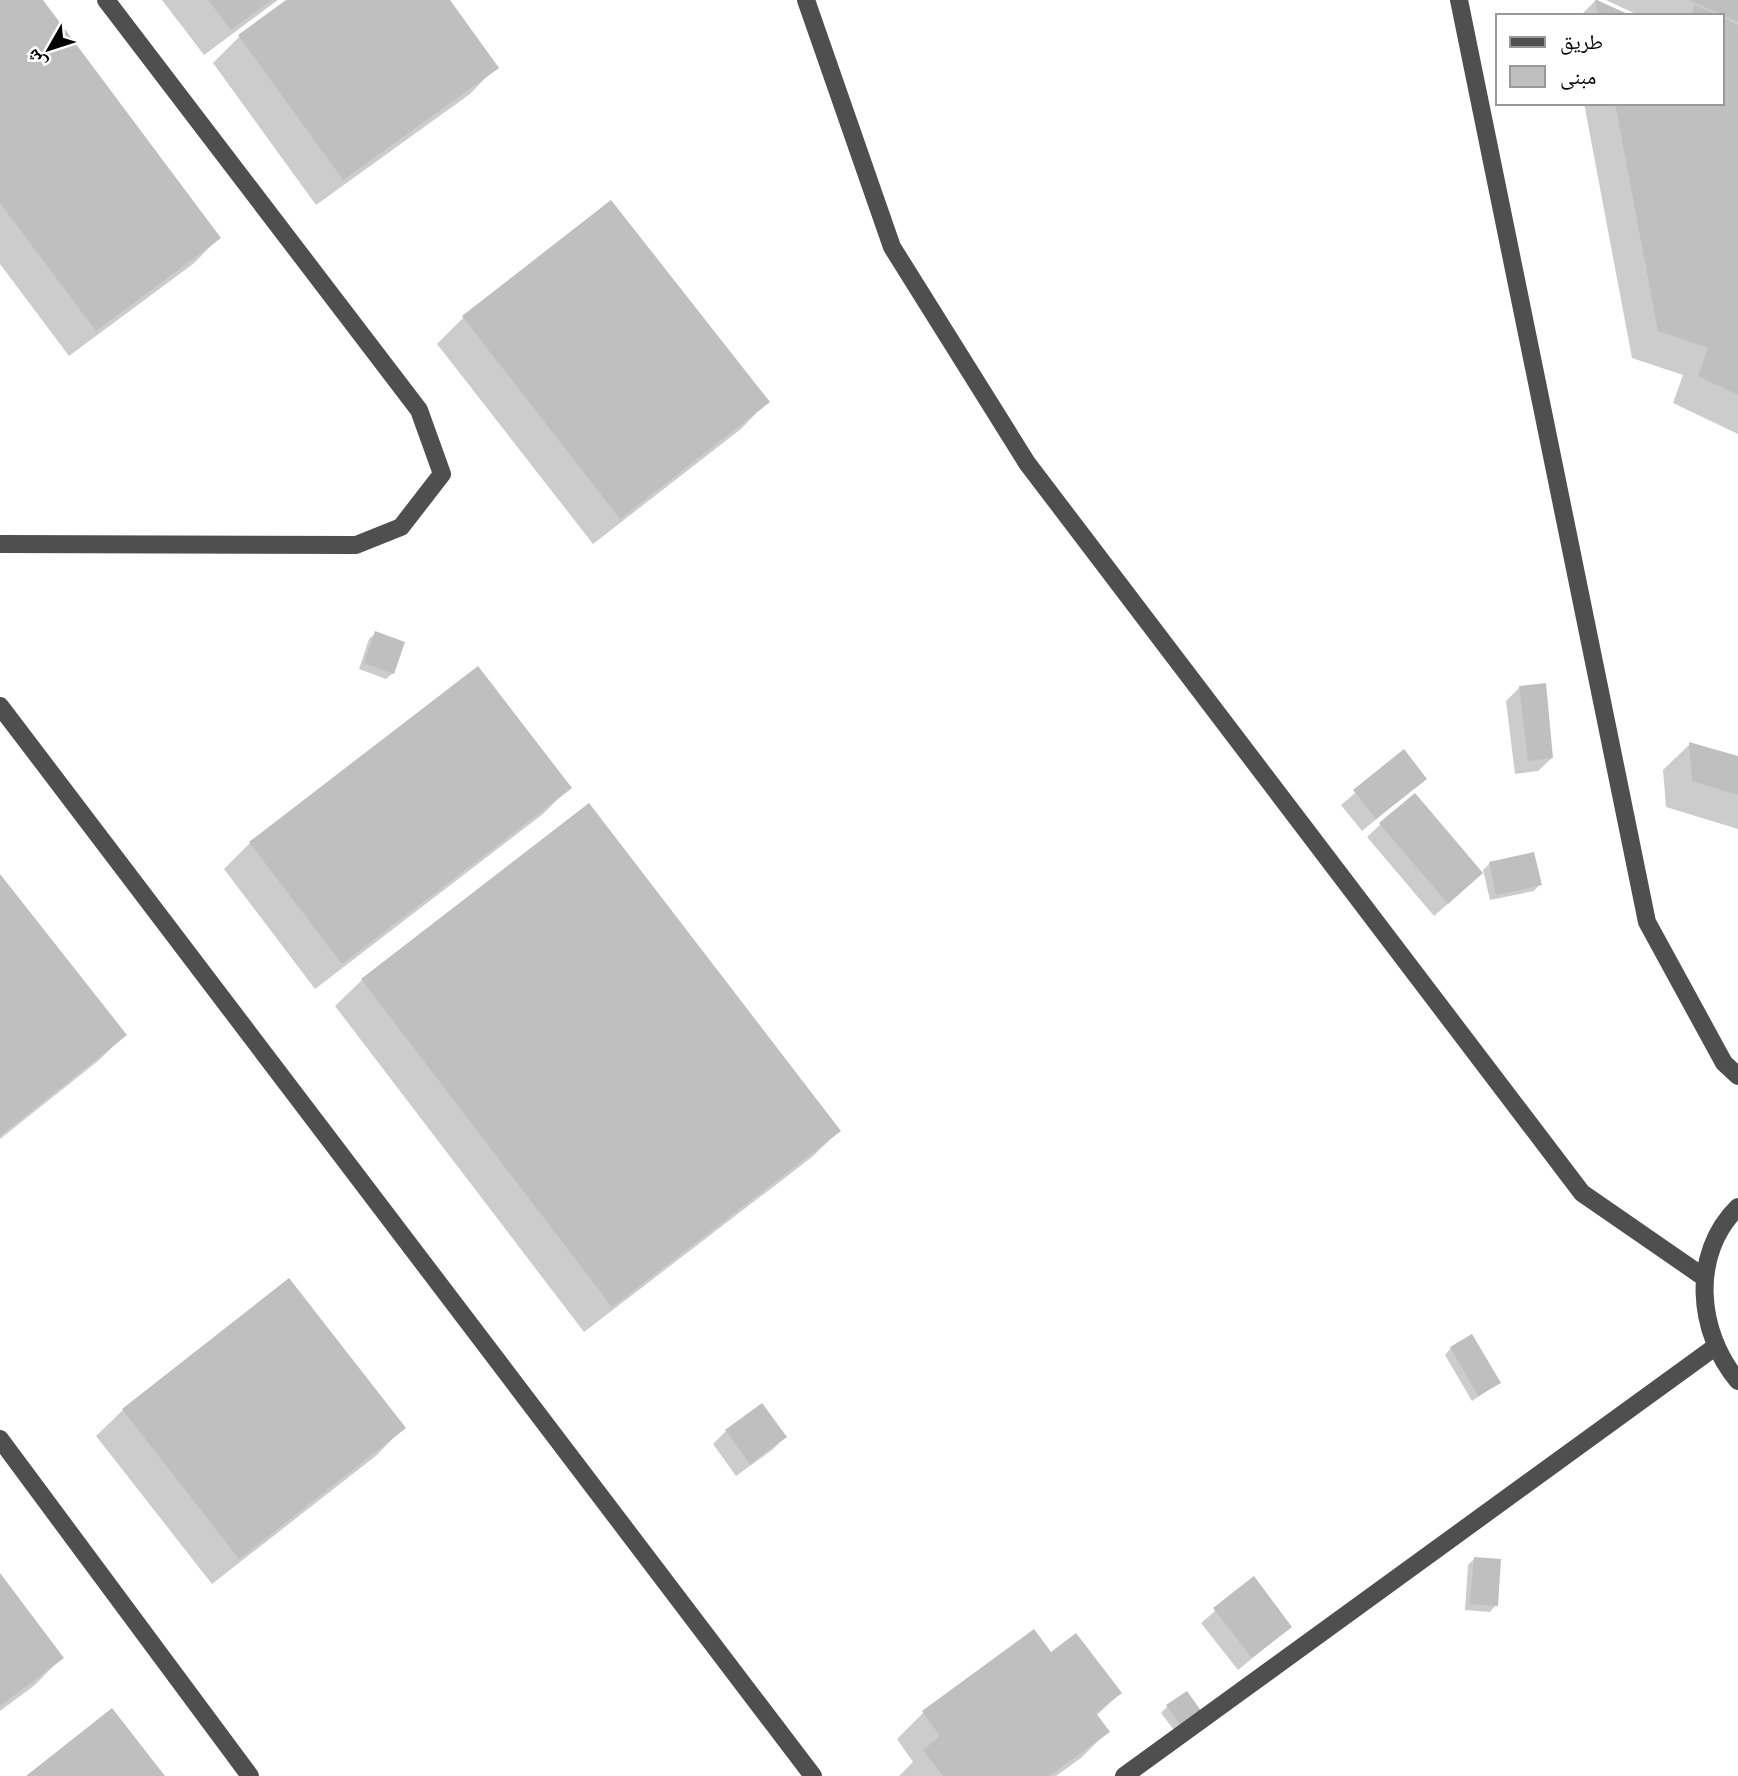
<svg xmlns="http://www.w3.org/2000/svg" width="1738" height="1776" font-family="'DM Sans','Noto Naskh Arabic',sans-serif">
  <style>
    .shadow { fill: #0003 }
    .building { fill: #bfbfbf }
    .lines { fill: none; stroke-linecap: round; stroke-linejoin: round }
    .minor { stroke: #4f4f4f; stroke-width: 18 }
  </style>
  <rect width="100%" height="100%" fill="#fff"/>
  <!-- shadow -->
  <path class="shadow" d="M0,0H41L219,238L193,264L69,356L0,264Z
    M162,0H278L204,55Z
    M289,0H448L496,67L470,94L316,205L213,63L239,37Z
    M1606,0H1738V434L1673,403L1683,375L1632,358L1584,103H1722V16H1640Z
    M1595,1L1627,16H1580Z
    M611,202L767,402L741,429L593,544L437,344L463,318Z
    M376,633L393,673L386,679L359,669L369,639Z
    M1520,687L1552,758L1538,771L1515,774L1506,701Z
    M1690,744L1738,757V829L1666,807L1663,770Z
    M1404,752L1425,779L1362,831L1341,805Z
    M570,787L543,814L315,989L224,869L250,843Z
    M589,805L839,1131L812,1157L584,1332L335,1006L362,980Z
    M1381,824L1468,886L1434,916L1367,837Z
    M1489,864L1540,884L1534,891L1490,900L1483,870Z
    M0,877L125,1035L98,1061L0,1139Z
    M288,1281L403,1428L377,1455L212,1584L96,1436L123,1410Z
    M1451,1348L1499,1383L1472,1401L1445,1355Z
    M726,1431L785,1437L772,1450L736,1476L713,1444Z
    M1475,1558L1496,1605L1490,1612L1465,1610L1468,1565Z
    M0,1576L61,1658L35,1685L0,1711Z
    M1253,1579L1290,1627L1238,1670L1201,1623Z
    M1033,1631L1051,1655L1120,1693L1096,1716L1107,1732L1081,1758L1056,1776H899L913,1762L897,1739L923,1713Z
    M1168,1706L1196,1721L1177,1734L1161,1713Z"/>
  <!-- building -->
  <path class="building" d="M0,0H43L221,238L96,331L0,203Z
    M208,0H272L231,30Z
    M286,0H450L499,68L343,180L238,35Z
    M1595,0H1597L1632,16H1598Z
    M1689,0H1738V22Z
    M1695,5L1719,16H1690Z
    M1722,17L1738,25V395L1698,376L1708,348L1658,331L1615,103H1722Z
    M611,200L770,402L620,519L462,316Z
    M375,631L405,642L394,674L364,663Z
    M478,666L572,788L342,964L249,842Z
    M1546,683L1553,758L1528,761L1519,686Z
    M1689,742L1738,756V795L1692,781Z
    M1404,749L1427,779L1376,819L1353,790Z
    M1415,793L1483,873L1448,904L1379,823Z
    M589,803L841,1131L612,1307L361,979Z
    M1534,852L1542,885L1496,895L1489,862Z
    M0,874L127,1035L0,1136Z
    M289,1278L406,1428L239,1559L122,1409Z
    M1472,1334L1501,1383L1478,1396L1450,1347Z
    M762,1403L787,1437L750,1464L725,1430Z
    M1474,1557L1501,1559L1498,1606L1470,1604Z
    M0,1573L64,1658L0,1706Z
    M1254,1576L1292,1627L1252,1658L1213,1608Z
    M1034,1629L1051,1652L1076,1633L1122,1693L1096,1713L1110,1732L1049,1776H943L923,1750L940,1736L922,1711Z
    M1187,1691L1204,1715L1184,1730L1166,1705Z
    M112,1708L165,1776H26Z"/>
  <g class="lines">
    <!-- minor -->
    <path class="minor" d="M806,0L892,247L1027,463L1582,1193L1705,1278
      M1459,0L1647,922L1724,1063L1738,1076
      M0,544L356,545L401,527L442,474L419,410L106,0
      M0,706L813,1776
      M1738,1207C1690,1254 1697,1332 1738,1381
      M0,1439L250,1776
      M1124,1776L1715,1347"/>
  </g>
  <!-- legend -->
  <rect x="1496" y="14" width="228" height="91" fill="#ffffff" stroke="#999999" stroke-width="2"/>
  <rect x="1510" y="37" width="35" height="10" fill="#4f4f4f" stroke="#999999" stroke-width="2"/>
  <text x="1560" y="49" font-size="21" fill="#000000">طريق</text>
  <rect x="1510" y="66" width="35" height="21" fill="#bfbfbf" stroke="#999999" stroke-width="2"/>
  <text x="1560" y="84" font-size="21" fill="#000000">مبنى</text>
  <!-- north arrow -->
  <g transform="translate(49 49) rotate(231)" stroke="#ffffff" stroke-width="5" paint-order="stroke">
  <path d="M0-5L12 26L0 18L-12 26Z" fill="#000000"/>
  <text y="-10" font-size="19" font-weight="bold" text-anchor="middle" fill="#000000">ش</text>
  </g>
</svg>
